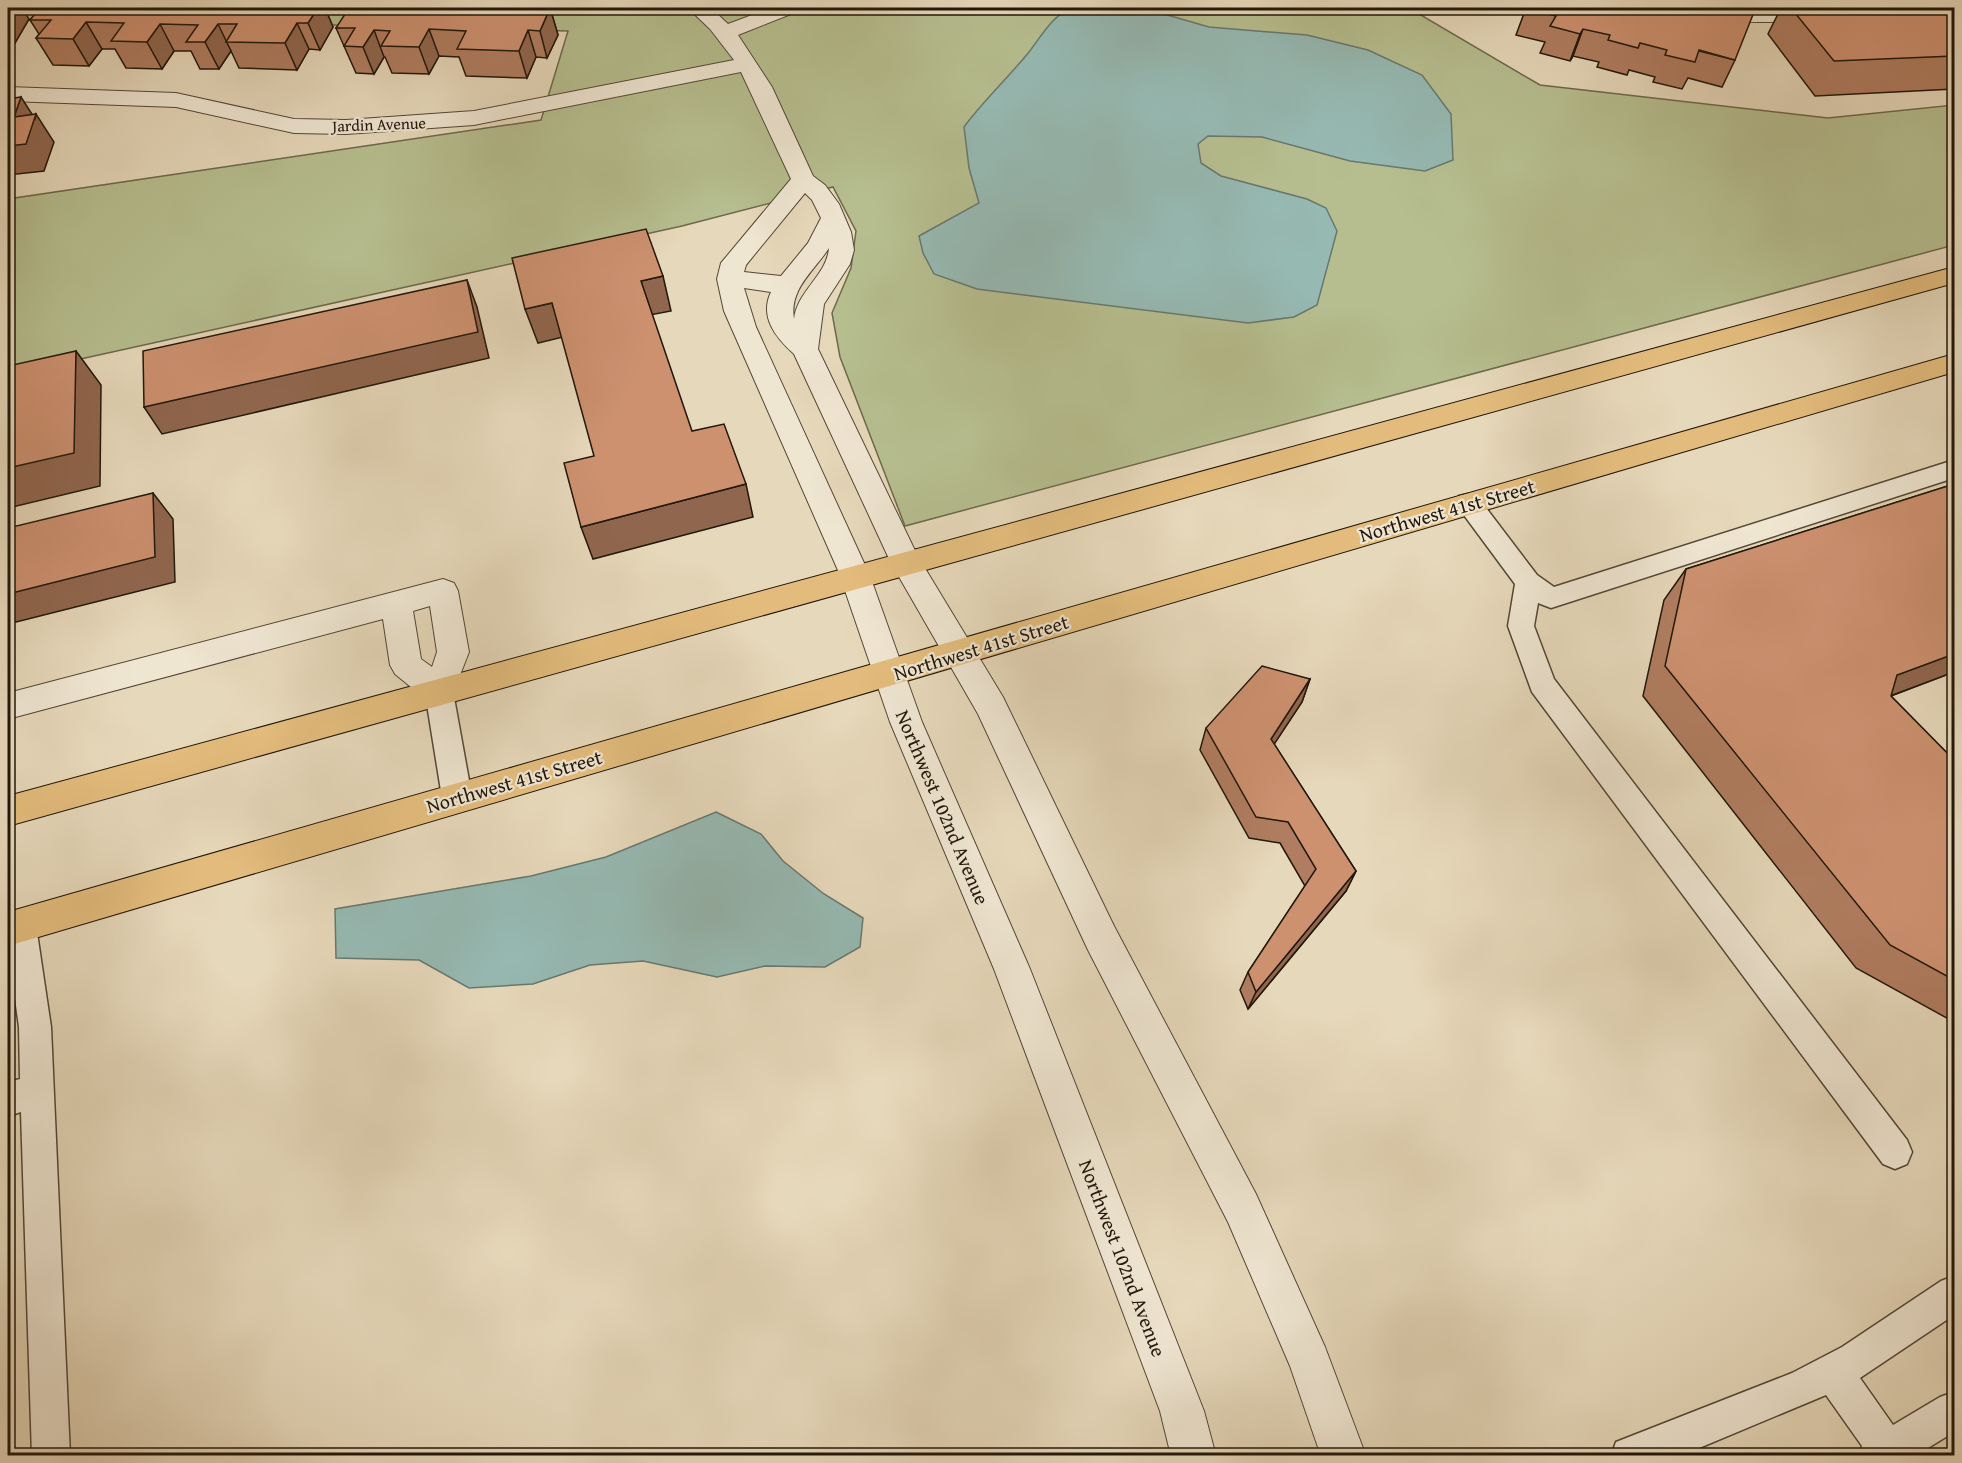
<svg xmlns="http://www.w3.org/2000/svg" width="1962" height="1463" font-family="'Gentium Book Plus',serif">
  <style>
    .green { fill: #b6be8f; stroke: #6c6a4c; stroke-width: 1.5 }
    .water { fill: #96b9b2; stroke: #68786f; stroke-width: 1.5 }
    .lines { fill: none; stroke-linecap: round; stroke-linejoin: round }
    .service-casing { stroke: #534736; stroke-width: 3 }
    .minor-casing { stroke: #534736; stroke-width: 2 }
    .tertiary-casing { stroke: #534736; stroke-width: 2 }
    .primary-casing { stroke: #22170a; stroke-width: 2 }
    .service { fill: #efe6d2; fill-rule: evenodd }
    .minor { fill: #efe6d2; fill-rule: evenodd }
    .tertiary { fill: #efe6d2; fill-rule: evenodd }
    .primary { fill: #e3bc7d; fill-rule: evenodd }
    .wall { fill: #b07d60; stroke: #22170a; stroke-width: 1.5 }
    .shaded-wall { fill: #90664e; stroke: #22170a; stroke-width: 1.5 }
    .building { fill: #cd9170; stroke: #22170a; stroke-width: 1.5 }
    .labels { text-anchor: middle; dominant-baseline: central; stroke-width: 4.5; stroke-linejoin: round; paint-order: stroke }
    .far-street-label { font-size: 16px; fill: #22170a; stroke: #efe6d2 }
    .street-label { font-size: 20px; fill: #22170a; stroke: #efe6d2 }
  </style>
  <rect width="100%" height="100%" fill="#e6d8ba"/>
  <filter id="stains"><feTurbulence type="fractalNoise" baseFrequency=".00333" numOctaves="4"/><feColorMatrix values="0 0 0 0 .2 0 0 0 0 .09 0 0 0 0 .02 0 0 0 .5 -.17"/></filter>
  <radialGradient id="worn" r=".72"><stop offset=".6" stop-color="#630" stop-opacity="0"/><stop offset="1" stop-color="#630" stop-opacity=".3"/></radialGradient>
  <!-- green -->
  <path class="green" d="M8,8H1409L1540,85L1828,118L1954,105V245L905,526L840,357L832,313L851,268L856,231L833,187L682,226L8,375V199L541,120L568,31L62,18L8,21Z"/>
  <!-- water -->
  <path class="water" d="M1070,8H1143L1209,27L1307,35L1368,50L1422,75L1451,114L1453,160L1425,171L1350,161L1262,137L1208,136L1198,144L1201,163L1221,176L1307,199L1326,208L1337,231L1317,305L1294,317L1248,323L977,289L934,274L923,253L919,236L979,203L969,168L964,127C984,100 1008,78 1029,52C1042,35 1051,18 1070,8Z
    M716,812L761,834L783,861L824,894L863,918L860,947L825,967L765,966L717,977L643,961L590,965L533,984L469,988L419,960L336,958L335,909L531,876L606,857Z"/>
  <g class="lines">
    <defs>
      <path id="service" d="M1954,460V478L1551,608L1538,603L1534,626L1554,679L1907,1140L1912,1152L1907,1164L1895,1169L1883,1164L1532,692L1508,626L1515,584L1455,503L1459,496L1468,494L1477,496L1537,575L1554,587Z
        M439,681L449,684L453,692L472,797L467,806L457,810L447,806L442,797L425,692L429,684Z
        M20,912L31,916L36,926L51,1027L70,1456H32L21,1112L8,1116V1082L20,1079L19,1027L8,948V919L9,916Z
        M1954,1276V1315L1860,1378L1893,1425L1940,1397L1954,1392V1432L1915,1456H1858L1862,1446L1826,1395L1680,1456H1611L1616,1442L1792,1373L1842,1347L1941,1281Z"/>
      <path id="minor" d="M688,8H711L728,24L771,8H800L796,12L738,35L772,87L813,176L825,185L839,204L851,232L854,250L850,264L824,304L818,349L921,563L917,571L906,575L895,571L891,563L794,354C776,338 759,317 771,292L744,288L756,327L870,576L866,584L855,588L844,584L724,311L717,279L721,263L791,179L741,72L474,125L346,134L294,133L176,107L8,101V87L176,93L294,119L346,120L474,111L734,60L710,29ZM805,193L812,200L821,218L808,243L781,276L744,272L746,265ZM829,248C827,275 797,291 794,319C789,289 814,271 829,248Z
        M1665,8H1881L1877,12C1861,17 1843,17 1827,19C1774,23 1720,25 1669,12Z
        M443,579L454,583L458,591L469,652L450,701L439,705L428,701L395,674L390,665L383,619L8,719V693ZM430,606L437,652L432,667L421,659L413,611Z"/>
      <path id="tertiary" d="M906,551L917,555L1003,697L1114,926L1256,1194L1325,1347L1366,1456H1321L1290,1366L1228,1222L1088,950L978,714L891,563L895,555Z
        M855,564L866,568L870,576L922,722L1030,969L1204,1411L1216,1456H1171L1160,1411L994,969L890,722L840,576L844,568Z"/>
      <path id="primary" d="M1954,267V283L8,826V796Z
        M1954,354V372L8,946V912Z"/>
    </defs>
    <!-- service casing -->
    <use href="#service" class="service-casing"/>
    <!-- minor casing -->
    <use href="#minor" class="minor-casing"/>
    <!-- tertiary casing -->
    <use href="#tertiary" class="tertiary-casing"/>
    <!-- primary casing -->
    <use href="#primary" class="primary-casing"/>
    <!-- service -->
    <use href="#service" class="service"/>
    <!-- minor -->
    <use href="#minor" class="minor"/>
    <!-- tertiary -->
    <use href="#tertiary" class="tertiary"/>
    <!-- primary -->
    <use href="#primary" class="primary"/>
  </g>
  <!-- wall -->
  <path class="wall" d="M8,8L29,19L15,43L8,44Z
    M40,8H325L333,27L320,50L309,49L297,70L239,68L231,51L219,69H200L191,51H174L162,69L126,68L115,49H102L89,66L53,65L36,38L39,34L30,20Z
    M550,8L558,35L547,58L536,57L527,78L466,76L459,57L439,56L429,74L392,73L385,57H384L374,74L356,73L336,28Z
    M1526,8L1735,60L1722,87L1688,78L1682,89L1653,82L1655,77L1629,70L1627,75L1597,67L1599,62L1573,56L1570,61L1540,53L1545,42L1516,35Z
    M1781,8H1954V89L1815,96L1768,34Z
    M1954,484V672L1891,696L1954,760V1022L1856,968L1643,696L1664,600L1686,569Z
    M1310,679L1302,702L1274,744L1356,871L1346,891L1248,1009L1240,990L1248,972L1305,886L1280,843L1249,838L1200,750L1206,728Z"/>
  <!-- shaded-wall -->
  <path class="shaded-wall" d="M8,8H22L29,19L15,43L8,31Z
    M318,8H325L333,27L320,50L308,23Z
    M550,8L558,35L547,58L540,31Z
    M86,22L102,49L89,66L73,39Z
    M297,23L309,49L297,70L285,43Z
    M160,24L174,51L162,69L147,42Z
    M218,24L231,51L219,69L205,42Z
    M429,29L439,56L429,74L419,47Z
    M1583,29L1573,56L1570,61L1580,34Z
    M374,30L384,57L374,74L363,47Z
    M528,30L536,57L527,78L519,51Z
    M21,97L35,119L36,114L54,142L44,171L8,175V146L14,117Z
    M663,276L671,311L650,315L641,281Z
    M467,280L477,307L489,358L162,434L144,407Z
    M552,303L563,337L538,343L525,309Z
    M76,351L101,385L100,486L8,508V468Z
    M746,484L753,517L593,559L581,527Z
    M153,493L173,519L175,582L8,624V594Z
    M1954,654V672L1866,705L1897,675Z
    M1310,679L1302,702L1263,761L1271,739Z
    M1356,871L1346,891L1248,1009L1256,992Z"/>
  <!-- building -->
  <path class="building" d="M40,8H318L308,23H297L285,43L226,42L237,24H218L205,42H186L198,25L160,24L147,42L111,41L124,23L86,22L73,39L36,38L51,20H30Z
    M349,8H550L540,31L528,30L519,51L457,49L466,31L429,29L419,47L381,46L390,31L374,30L363,47L344,46L355,28H336Z
    M1526,8H1711L1716,9L1717,8H1737L1754,12L1735,60L1699,50L1695,62L1665,55L1667,50L1640,43L1638,48L1608,40L1610,35L1583,29L1580,34L1550,26L1556,16Z
    M1791,8H1954V56L1834,61Z
    M21,97L14,117L36,114L26,144L8,146V99Z
    M646,229L663,276L641,281L692,431L724,424L746,484L581,527L564,463L594,456L552,303L525,309L512,258Z
    M467,280L478,332L144,407L143,351Z
    M76,351L74,453L8,468V366Z
    M1954,484V654L1897,675L1891,696L1954,760V980L1890,945L1665,666L1686,569Z
    M153,493L155,557L8,594V528Z
    M1262,666L1310,679L1271,739L1356,871L1256,992L1248,972L1316,869L1288,822L1256,817L1206,728Z"/>
  <g class="labels">
    <!-- far-street labels -->
    <g class="far-street-label">
      <text transform="translate(379 124) rotate(-2)">Jardin Avenue</text>
    </g>
    <!-- street labels -->
    <g class="street-label">
      <text transform="translate(1447 510) rotate(-16)">Northwest 41st Street</text>
      <text transform="translate(981 647) rotate(-17)">Northwest 41st Street</text>
      <text transform="translate(514 781) rotate(-16)">Northwest 41st Street</text>
      <text transform="translate(943 807) rotate(67)">Northwest 102nd Avenue</text>
      <text transform="translate(1123 1258) rotate(69)">Northwest 102nd Avenue</text>
    </g>
  </g>
  <!-- margin -->
  <rect width="1962" height="1463" fill="none" stroke="#e6d8ba" stroke-width="30"/>
  <rect x="9" y="9" width="1944" height="1445" fill="none" stroke="#22170a" stroke-width="3"/>
  <rect x="15" y="15" width="1932" height="1433" fill="none" stroke="#22170a" stroke-width="1.5"/>
  <rect width="100%" height="100%" filter="url(#stains)"/>
  <rect width="100%" height="100%" fill="url(#worn)"/>
</svg>
